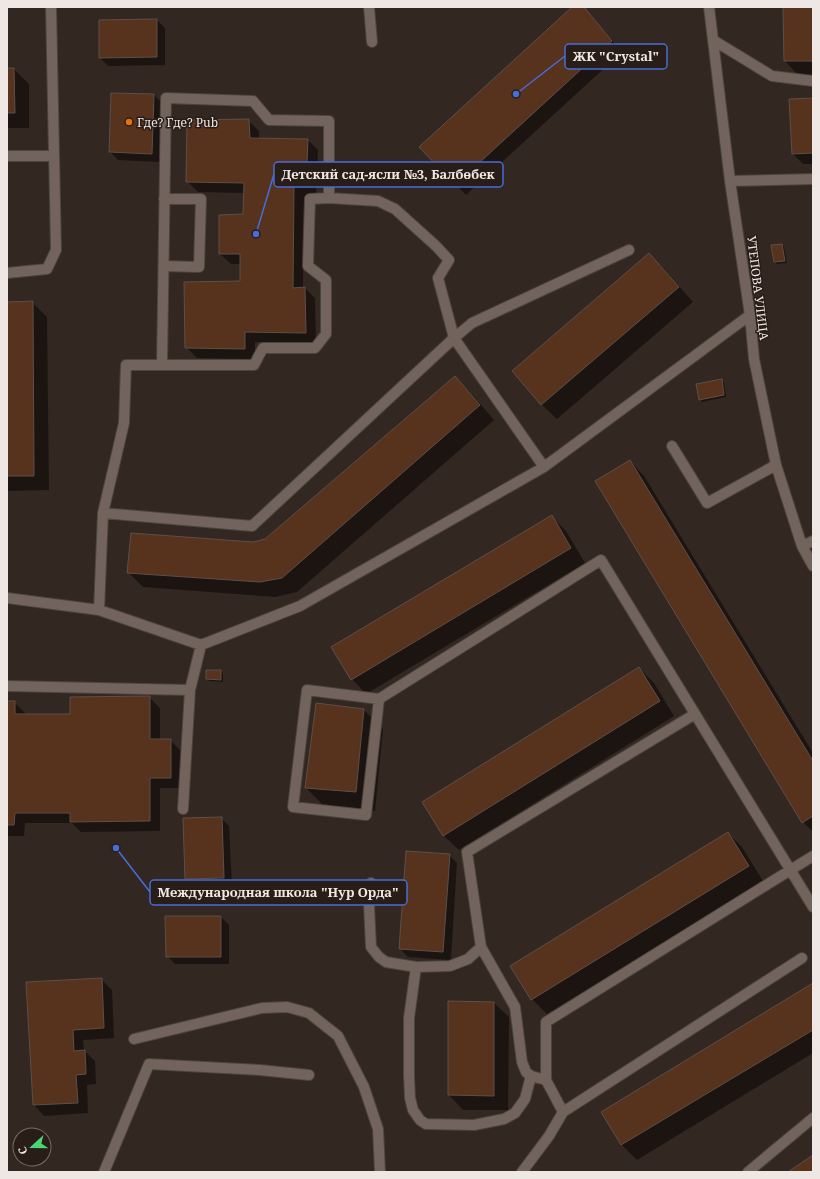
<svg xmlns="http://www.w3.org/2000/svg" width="820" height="1179" font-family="'Noto Serif',serif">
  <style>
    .shadow { fill: #0007 }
    .building { fill: #57321d; stroke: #5d4f49 }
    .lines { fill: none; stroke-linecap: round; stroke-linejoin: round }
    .minor-casing { stroke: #4d443e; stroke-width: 12 }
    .minor { stroke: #72645d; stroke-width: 10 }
    .food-dot { fill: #e8710a; stroke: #291d17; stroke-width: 1.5 }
    .labels { text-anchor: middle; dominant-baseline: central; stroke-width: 3; stroke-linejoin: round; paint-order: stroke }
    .poi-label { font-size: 12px; fill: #efe7e3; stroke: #291d17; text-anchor: start }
    .street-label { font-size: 12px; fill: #efe7e3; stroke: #291d17 }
    .leader { fill: none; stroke: #476dda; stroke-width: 1.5 }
    .callout-dot { fill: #476dda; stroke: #291d17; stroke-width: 1.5 }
    .callout { fill: #291d17; stroke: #476dda; stroke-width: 1.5 }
    .callout-label { font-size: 13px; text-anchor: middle; font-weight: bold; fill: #efe7e3 }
  </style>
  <rect width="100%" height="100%" fill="#332721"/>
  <!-- shadow -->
  <path class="shadow" d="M573,7H583L622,52L466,195L420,147Z
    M784,7H813V75L799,76L785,61Z
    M157,20L165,28V65L108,66L100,58Z
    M7,69H14L29,84V128H7Z
    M154,95L162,103L160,162L118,160L110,152Z
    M813,99V164H803L793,154Z
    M248,120L259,131V139L308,140L318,150L316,197L304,196L303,288H305L315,298L316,344L255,342V359L197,358L186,347L241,282V264H231L220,254L244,215L245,193L198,192L187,181Z
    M782,245L784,247L787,263L777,264L775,262Z
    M649,254L664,269L693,302L557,419L542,405L513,371Z
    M32,302L47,317L49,490L8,491L7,489V303Z
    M455,377L470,392L494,420L297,592L275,597L143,587L129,573L265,540Z
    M721,380L724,382L726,397L702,402L700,399Z
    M630,461L644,476L813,753V832L803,822Z
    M551,516L566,531L585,563L366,694L352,679Z
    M639,668L654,683L674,716L459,850L444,836L424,803Z
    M221,671L223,674V682L209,681L207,679Z
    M149,697L160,708V740H170L181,751V788H160V831L81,832L72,823H25L24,836H7V702H14L25,713V715H71Z
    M364,710L383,729L375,811L325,807L306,788Z
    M221,818L229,826L232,885L194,886L186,878Z
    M728,833L742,847L763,881L547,1014L532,999Z
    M449,855L457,863L451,960L408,957L400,949Z
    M221,917L229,925V964H175L167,956Z
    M101,979L112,990L114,1038L83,1040L84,1050L95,1061L96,1084L87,1085L88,1113L44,1116L34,1105L27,983Z
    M813,984V1053L637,1160L622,1145L602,1112Z
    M449,1002L494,1003L509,1017L508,1110H463L449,1095Z"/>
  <!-- building -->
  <path class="building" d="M572,7H584L612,41L455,185L419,147Z
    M783,7H813V61H784Z
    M157,19V57L99,58V20Z
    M7,68H14L15,113H7Z
    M111,93L154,94L152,154L109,152Z
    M813,98V153L792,154L789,99Z
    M249,119L250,138L308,139L306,187L294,186L293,288L305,287L306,333L245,332V349L185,348L184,282L240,281V254H219V215L243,214L244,183L186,182L187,120Z
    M782,244L785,261L774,262L771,245Z
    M649,253L679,287L541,405L512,371Z
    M33,301L34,476H7V302Z
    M455,376L480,405L282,578L260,582L127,573L131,533L253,542L265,539Z
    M722,379L724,395L699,400L696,384Z
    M630,460L813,761V816L802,823L595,481Z
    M552,515L571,548L351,680L331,647Z
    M639,667L660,701L443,836L422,802Z
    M206,670H221V680L206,679Z
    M150,696V739H171V778H150V821L70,822V813H15L14,825H7V701H15V714H70V697Z
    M316,703L364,709L356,792L305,788Z
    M222,817L224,878L185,879L183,818Z
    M728,832L749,866L531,1000L510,966Z
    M406,851L450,854L443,952L399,949Z
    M165,916H221V957H166Z
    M102,978L104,1028L73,1030L74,1051L85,1050L86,1074L76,1075L78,1103L33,1105L26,982Z
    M813,983V1030L621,1145L601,1112Z
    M448,1001L494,1002V1096L448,1095Z
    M813,1155V1172H788Z"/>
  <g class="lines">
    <defs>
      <path id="minor" d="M369,7L372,42
        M709,7L730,181L750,315L754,359L776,465L802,546L813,566
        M713,40L772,76L813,81
        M7,156H54
        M730,181L813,179
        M329,198L378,201L395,209L436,246L449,260L438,278L454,338L544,467
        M164,266L199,267L201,199H164
        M7,273L47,269L56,250L51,7
        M672,446L707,503L776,465
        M103,513L252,526L454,338L472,323L629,250
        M802,546L813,541
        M7,598L99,610L201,645L300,606L544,467L750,315
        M99,610L103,513L124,423L126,365H254L263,348H315L326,334V280L308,266L310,199L329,198V121L269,120L253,101L166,98L162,365
        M7,686L190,690
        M379,699L366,815L293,807L307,690L379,699L601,560L813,907
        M183,809L190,690L201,645
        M371,883L369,905L371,947L379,957L386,962L416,967L409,1018V1076L410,1098L413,1110L420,1120L426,1124L474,1125L504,1119L515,1113L525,1099L531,1076
        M802,958L563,1112L546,1080V1022L813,856
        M416,967L450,966L468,959L481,947
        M134,1039L262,1008L287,1007L309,1013L338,1036L364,1087L378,1129L380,1172
        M546,1080L531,1076L526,1072L522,1062L515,1007L481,947L467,852L695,714
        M104,1172L149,1064L260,1070L309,1075
        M522,1172L549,1136L563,1112
        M748,1172L813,1118"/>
    </defs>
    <!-- minor casing -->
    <use href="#minor" class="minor-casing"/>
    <!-- minor -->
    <use href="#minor" class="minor"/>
  </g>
  <!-- markers -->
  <circle class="food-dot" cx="129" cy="122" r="4"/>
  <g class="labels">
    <!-- poi labels -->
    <g class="poi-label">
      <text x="137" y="122">Где? Где? Pub</text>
    </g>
    <!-- street labels -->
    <g class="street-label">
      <text transform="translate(758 288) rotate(83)">УТЕПОВА УЛИЦА</text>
    </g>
  </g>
  <!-- callouts -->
  <path class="leader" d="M516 94L565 56M256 234L274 174M116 848L150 892"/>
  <g class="callout-dot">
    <circle cx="516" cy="94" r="4"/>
    <circle cx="256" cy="234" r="4"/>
    <circle cx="116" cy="848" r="4"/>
  </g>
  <g class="callout">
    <rect x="565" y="44" width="102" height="25" rx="4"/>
    <rect x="274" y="162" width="229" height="25" rx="4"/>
    <rect x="150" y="880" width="257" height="25" rx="4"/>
  </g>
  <g class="callout-label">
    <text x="616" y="61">ЖК "Crystal"</text>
    <text x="388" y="179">Детский сад-ясли №3, Балбөбек</text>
    <text x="278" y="897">Международная школа "Нур Орда"</text>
  </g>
  <!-- border -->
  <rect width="820" height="1179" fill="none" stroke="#efe7e3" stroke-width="16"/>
  <!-- north arrow -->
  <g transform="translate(32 1147) rotate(249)"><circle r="19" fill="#291d17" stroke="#786e69"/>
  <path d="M0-3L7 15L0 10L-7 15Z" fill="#4ad677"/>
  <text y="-6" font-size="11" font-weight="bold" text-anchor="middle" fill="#efe7e3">С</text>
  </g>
</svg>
